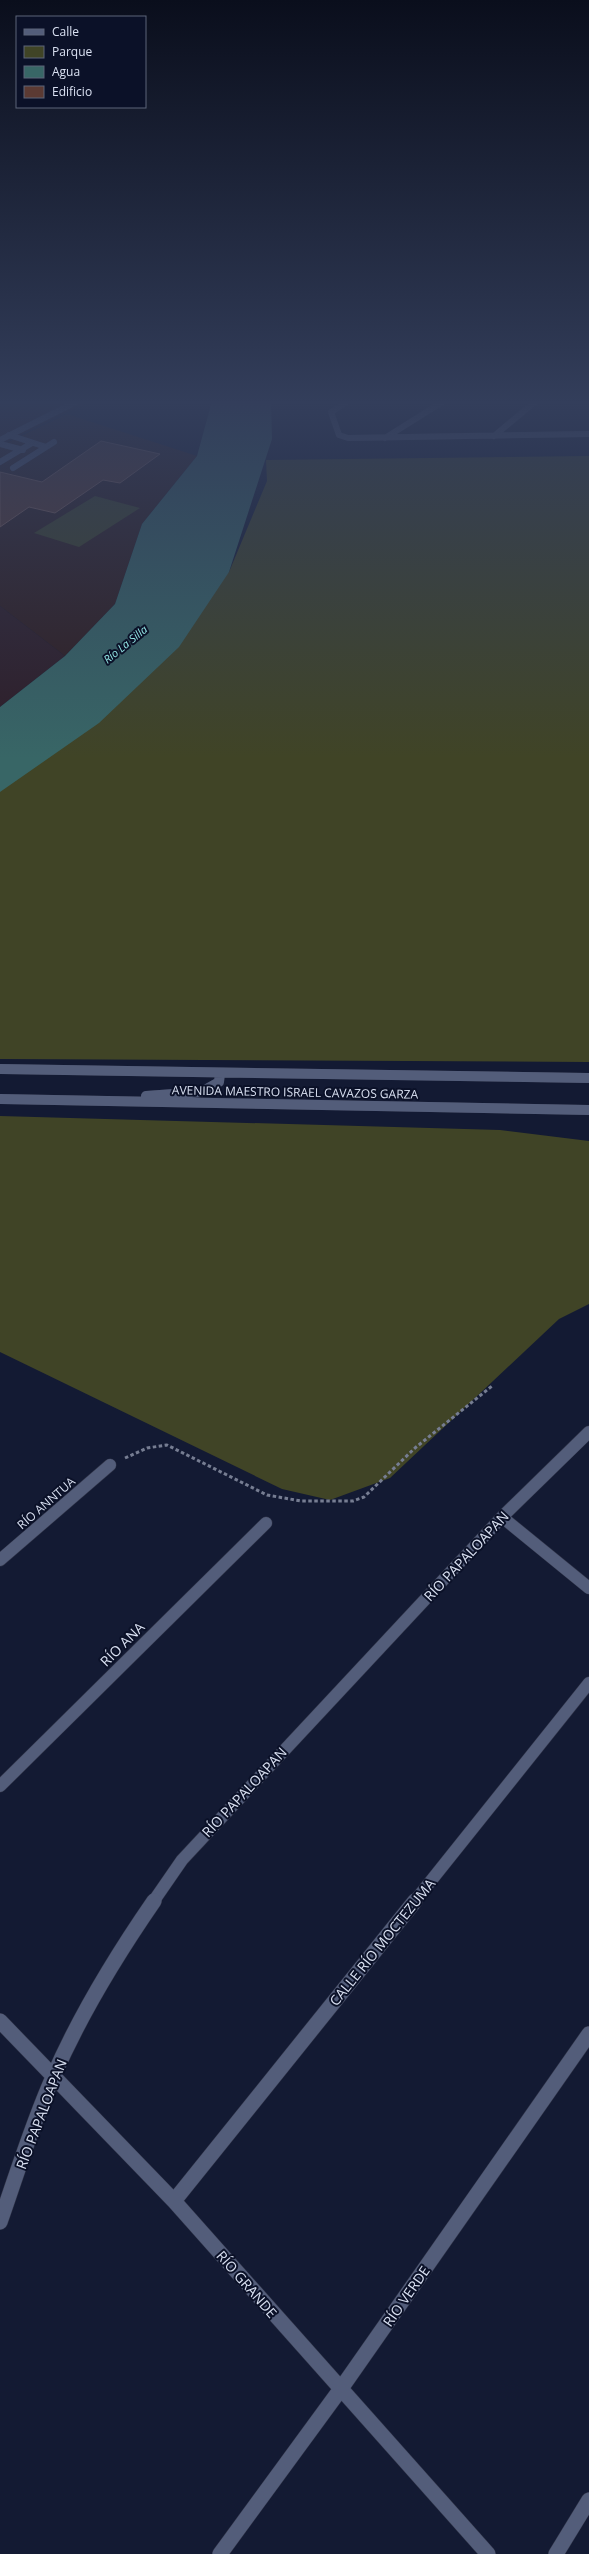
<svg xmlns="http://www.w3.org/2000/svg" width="589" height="2554" font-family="'Open Sans',sans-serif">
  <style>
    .industrial { fill: #2e1d26 }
    .education { fill: #301d1e }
    .green { fill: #404426 }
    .water { fill: #386666 }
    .building { fill: #5b3a33; stroke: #846159 }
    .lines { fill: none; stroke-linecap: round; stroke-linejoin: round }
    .service-casing { stroke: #313549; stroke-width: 6 }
    .minor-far2-casing { stroke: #313549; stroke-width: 6 }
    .minor-far1-casing { stroke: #313549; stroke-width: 13 }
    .minor-casing { stroke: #313549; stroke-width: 16 }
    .secondary-casing { stroke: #313549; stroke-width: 10 }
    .path { stroke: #767d92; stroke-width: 3; stroke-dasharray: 3.5 2.5; stroke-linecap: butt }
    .service { stroke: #535d7a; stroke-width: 6 }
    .minor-far2 { stroke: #535d7a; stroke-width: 6 }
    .minor-far1 { stroke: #535d7a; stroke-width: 12 }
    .minor { stroke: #535d7a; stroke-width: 15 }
    .secondary { stroke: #535d7a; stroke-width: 10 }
    .labels { text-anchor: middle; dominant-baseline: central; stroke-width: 4; stroke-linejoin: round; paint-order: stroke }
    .far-water-label { font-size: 11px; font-style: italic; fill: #94e7e6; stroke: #0b1128 }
    .street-label { font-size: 12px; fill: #d9e0f1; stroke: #0b1128 }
    .near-street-label { font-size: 14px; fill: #d9e0f1; stroke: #0b1128 }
  </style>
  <rect width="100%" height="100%" fill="#131a33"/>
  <!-- industrial -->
  <path class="industrial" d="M0,401H90L0,445Z
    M0,606L65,656L0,707Z"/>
  <!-- education -->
  <path class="education" d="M67,414L197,456L142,524L115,604L65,656L0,606V446Z"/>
  <!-- green -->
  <path class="green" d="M589,456V1062L0,1059V763L229,572L267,481L266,460Z
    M95,496L140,508L79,547L34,533Z
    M0,1116L500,1130L589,1141V1304L559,1319L390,1478L330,1500L282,1489L0,1352Z"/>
  <!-- water -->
  <path class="water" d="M212,401H271L272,439L229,572L179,647L99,723L0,792V707L65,656L115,604L142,524L197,456Z"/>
  <!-- building -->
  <path class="building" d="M101,441L160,454L120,483L103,480L55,513L29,507L0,527V472L42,482Z"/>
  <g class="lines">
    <defs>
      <path id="service" d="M9,435L46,447
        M0,444L23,450
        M0,462L32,443
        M13,468L54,442"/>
      <path id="minor-far2" d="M348,401L331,412L339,435L348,438L589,434
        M494,436L536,401
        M385,438L444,401
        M0,440L78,401"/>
      <path id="minor-far1" d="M502,1517L589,1588
        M0,1560L110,1465
        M0,1786L266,1523
        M153,1902L182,1860L502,1517L589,1432
        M414,1902L589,1683"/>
      <path id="minor" d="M0,2021L174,2201L488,2554
        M174,2201L415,1901
        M0,2222C17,2174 32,2124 53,2077C80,2015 116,1956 154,1901
        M220,2554L340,2390L589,2034
        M556,2554L589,2500"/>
      <path id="secondary" d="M0,1069L589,1078
        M146,1096L201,1092L219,1082L220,1073
        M0,1099L589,1110"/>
    </defs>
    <!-- service casing -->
    <use href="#service" class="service-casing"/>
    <!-- minor-far2 casing -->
    <use href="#minor-far2" class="minor-far2-casing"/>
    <!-- minor-far1 casing -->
    <use href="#minor-far1" class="minor-far1-casing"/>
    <!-- minor casing -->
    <use href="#minor" class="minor-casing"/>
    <!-- secondary casing -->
    <use href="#secondary" class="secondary-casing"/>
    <!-- path -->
    <path class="path" d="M125,1458L147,1448L167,1445L267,1495L301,1501H353L364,1497L415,1448L492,1386"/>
    <!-- service -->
    <use href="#service" class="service"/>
    <!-- minor-far2 -->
    <use href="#minor-far2" class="minor-far2"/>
    <!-- minor-far1 -->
    <use href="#minor-far1" class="minor-far1"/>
    <!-- minor -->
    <use href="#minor" class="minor"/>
    <!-- secondary -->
    <use href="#secondary" class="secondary"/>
  </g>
  <!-- sky -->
  <linearGradient id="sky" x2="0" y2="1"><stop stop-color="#0a0e1c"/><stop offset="0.53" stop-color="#333e5b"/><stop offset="1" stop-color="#333e5b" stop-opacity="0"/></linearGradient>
  <rect width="589" height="759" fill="url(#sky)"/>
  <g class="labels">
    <!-- far-water labels -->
    <g class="far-water-label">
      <text transform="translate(125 644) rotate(-39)">Río La Silla</text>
    </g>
    <!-- street labels -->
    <g class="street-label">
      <text transform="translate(295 1092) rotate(1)">AVENIDA MAESTRO ISRAEL CAVAZOS GARZA</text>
      <text transform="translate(46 1503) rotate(-41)">RÍO ANNTUA</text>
    </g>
    <!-- near-street labels -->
    <g class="near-street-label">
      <text transform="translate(466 1556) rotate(-47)">RÍO PAPALOAPAN</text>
      <text transform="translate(122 1644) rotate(-45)">RÍO ANA</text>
      <text transform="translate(244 1792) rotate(-47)">RÍO PAPALOAPAN</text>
      <text transform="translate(382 1942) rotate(-51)">CALLE RÍO MOCTEZUMA</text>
      <text transform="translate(41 2114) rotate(-69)">RÍO PAPALOAPAN</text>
      <text transform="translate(247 2284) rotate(49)">RÍO GRANDE</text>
      <text transform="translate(406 2296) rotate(-55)">RÍO VERDE</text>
    </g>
  </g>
  <!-- legend -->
  <rect x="16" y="16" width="130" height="92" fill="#0b1128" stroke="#5d6478"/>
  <rect x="24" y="29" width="20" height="6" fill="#535d7a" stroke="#5d6478"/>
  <text x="52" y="36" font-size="12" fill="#d9e0f1">Calle</text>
  <rect x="24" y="46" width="20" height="12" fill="#404426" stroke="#5d6478"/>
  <text x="52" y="56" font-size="12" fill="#d9e0f1">Parque</text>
  <rect x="24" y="66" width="20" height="12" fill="#386666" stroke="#5d6478"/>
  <text x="52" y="76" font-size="12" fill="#d9e0f1">Agua</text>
  <rect x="24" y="86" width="20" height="12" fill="#5b3a33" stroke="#5d6478"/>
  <text x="52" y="96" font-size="12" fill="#d9e0f1">Edificio</text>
</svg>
